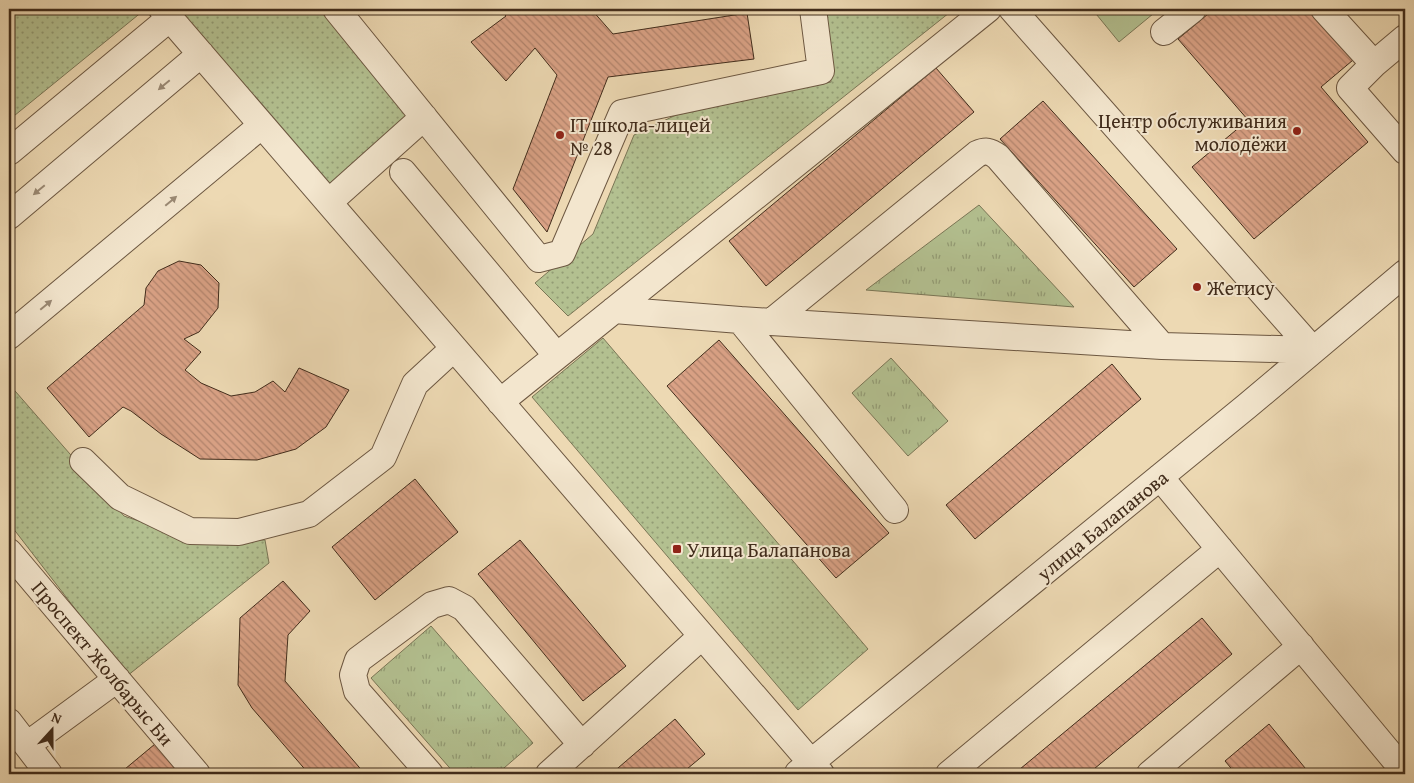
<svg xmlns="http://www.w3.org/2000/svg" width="1414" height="783" font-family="'Gentium Book Plus',serif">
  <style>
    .grass { fill: url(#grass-dots); stroke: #7a7656 }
    .park { fill: url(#park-tufts); stroke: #7a7656 }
    .garden { fill: #b3c090; stroke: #7a7656 }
    .building { fill: url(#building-back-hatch); stroke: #412c1b }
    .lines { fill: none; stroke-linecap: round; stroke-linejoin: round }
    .minor-casing { stroke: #6c5741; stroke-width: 28 }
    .minor { stroke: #f3e6ce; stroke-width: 26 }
    .oneway { fill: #9a8974 }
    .poi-dot { fill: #8f2418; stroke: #f3e6ce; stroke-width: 2 }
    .labels { text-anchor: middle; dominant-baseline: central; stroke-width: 4; stroke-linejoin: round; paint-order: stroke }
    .poi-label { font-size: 20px; fill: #412c1b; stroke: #f3e6ce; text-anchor: start }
    .street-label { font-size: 20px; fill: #412c1b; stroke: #f3e6ce }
  </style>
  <defs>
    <pattern id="grass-dots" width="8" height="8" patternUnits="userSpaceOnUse" patternTransform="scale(1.25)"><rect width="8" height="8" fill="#b3c090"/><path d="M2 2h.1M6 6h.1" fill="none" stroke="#939c75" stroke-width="1.8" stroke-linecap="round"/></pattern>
    <pattern id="park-tufts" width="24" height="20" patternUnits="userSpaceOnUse" patternTransform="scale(1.25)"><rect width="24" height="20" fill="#b3c090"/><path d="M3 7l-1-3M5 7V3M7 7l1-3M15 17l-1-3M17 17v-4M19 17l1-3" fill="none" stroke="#939c75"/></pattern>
    <pattern id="building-back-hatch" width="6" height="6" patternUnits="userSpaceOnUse" patternTransform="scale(1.25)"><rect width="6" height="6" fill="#daa286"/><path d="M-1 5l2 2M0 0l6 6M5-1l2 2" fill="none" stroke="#b2846d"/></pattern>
  </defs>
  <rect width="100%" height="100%" fill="#edd9b3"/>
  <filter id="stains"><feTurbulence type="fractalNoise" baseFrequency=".004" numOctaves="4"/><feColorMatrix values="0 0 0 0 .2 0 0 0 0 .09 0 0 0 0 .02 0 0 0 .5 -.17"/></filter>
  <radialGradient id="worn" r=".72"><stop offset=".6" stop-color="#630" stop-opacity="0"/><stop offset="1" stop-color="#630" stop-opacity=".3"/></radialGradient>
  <!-- grass -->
  <path class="grass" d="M9,9H141L143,11L9,120Z
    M177,9H321L413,115L330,187Z
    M824,9H954L568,316L535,283L593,234L634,135L676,115L831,82Z
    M603,338L868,649L798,710L532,397Z
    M9,384L124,516L192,539L265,540L269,563L127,676L9,523Z"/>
  <!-- park -->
  <path class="park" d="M979,205L1074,307L866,290Z
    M891,358L948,421L908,456L852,393Z
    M431,626L533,743L497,774H455L371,678Z"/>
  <!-- garden -->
  <path class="garden" d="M1092,9H1159L1119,42Z"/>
  <!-- building -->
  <path class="building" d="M361,9H397L364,13Z
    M500,9H591L613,34L747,13L754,59L608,77L547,232L513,189L557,75L535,48L506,81L471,42L506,16Z
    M1214,9H1320L1359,55L1321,87L1368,142L1254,239L1192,167L1248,120L1178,39Z
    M936,68L974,112L766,286L729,241Z
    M1043,101L1177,249L1134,287L1000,139Z
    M179,261L201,265L219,283L218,308L199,332L184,339L201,352L185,370L201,383L231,396L255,392L273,381L285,392L299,368L349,390L326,427L296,449L257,460L200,459L161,434L131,411L123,407L89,437L47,388L144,305L146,288L158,271Z
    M719,340L889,533L836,578L667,386Z
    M1112,364L1141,399L975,539L946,505Z
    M415,479L458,532L375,600L332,547Z
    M520,540L626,666L583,701L478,574Z
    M283,581L310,611L288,635L285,681L365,774H309L252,708L238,685L240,618Z
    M1202,618L1232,654L1088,774H1014Z
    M675,719L705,754L681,774H611Z
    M1269,724L1310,774H1236L1225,761Z
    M155,744L180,774H119Z"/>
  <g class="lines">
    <defs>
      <path id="minor" d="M162,9L821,774
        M336,9L539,259L562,253L622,113L821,71L813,9
        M1012,9L1313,350
        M1324,9L1374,64
        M1164,32L1193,9
        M1405,38L1374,64L1350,88L1405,151
        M9,152L170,18
        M403,172L557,356
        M329,202L424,117
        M9,216L201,54
        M614,310L740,320L1162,346L1313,350
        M740,320L895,510
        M771,322L977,154C986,150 990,151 998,157L1162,346
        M9,336L262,125
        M500,402L988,9
        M83,461L120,497L190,531L239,532L309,514L383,457L415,384L454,348
        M1160,477L1405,772
        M9,552L197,774
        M9,722L49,774
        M27,745L117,679
        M798,773L1247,406L1405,273
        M430,774L357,691L353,675L358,660L432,605L449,600L464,608L582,745
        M549,774L702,636
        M949,774L1220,549
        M1150,774L1301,646"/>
    </defs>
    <!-- minor casing -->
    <use href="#minor" class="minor-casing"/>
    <!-- minor -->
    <use href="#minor" class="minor"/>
  </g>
  <!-- one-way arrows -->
  <defs><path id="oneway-solid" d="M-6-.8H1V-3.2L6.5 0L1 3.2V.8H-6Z" transform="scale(1.25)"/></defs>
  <g class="oneway">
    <use href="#oneway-solid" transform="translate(164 85) rotate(140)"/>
    <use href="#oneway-solid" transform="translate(39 190) rotate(140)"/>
    <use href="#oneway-solid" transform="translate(171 201) rotate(-40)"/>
    <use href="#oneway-solid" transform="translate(46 305) rotate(-40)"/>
  </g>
  <!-- markers -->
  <g class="poi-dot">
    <circle cx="1297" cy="131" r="5"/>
    <circle cx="560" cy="135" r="5"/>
    <circle cx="1197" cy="287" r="5"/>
    <rect x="672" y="544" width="10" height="10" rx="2.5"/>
  </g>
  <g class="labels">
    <!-- poi labels -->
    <g class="poi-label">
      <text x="1287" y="120" text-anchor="end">Центр обслуживания<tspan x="1287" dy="23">молодёжи</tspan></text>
      <text x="570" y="124">IT школа-лицей<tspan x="570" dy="23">№ 28</tspan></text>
      <text x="1207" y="287">Жетису</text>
      <text x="687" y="549">Улица Балапанова</text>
    </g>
    <!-- street labels -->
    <g class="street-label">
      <text transform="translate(1102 525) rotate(-39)">улица Балапанова</text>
      <text transform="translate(103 663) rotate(50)">Проспект Жолбарыс Би</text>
    </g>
  </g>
  <!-- margin -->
  <rect width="1414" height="783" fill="none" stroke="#edd9b3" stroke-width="30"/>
  <rect x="10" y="10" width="1394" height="763" fill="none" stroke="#412c1b" stroke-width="2.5"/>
  <rect x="15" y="15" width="1384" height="753" fill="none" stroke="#412c1b"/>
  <!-- north arrow -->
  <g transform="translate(52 730) rotate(21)" stroke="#f3e6ce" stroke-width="4" paint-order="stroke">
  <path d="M0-4L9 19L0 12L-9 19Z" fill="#412c1b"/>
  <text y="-8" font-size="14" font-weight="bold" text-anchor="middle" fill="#412c1b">N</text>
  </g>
  <rect width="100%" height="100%" filter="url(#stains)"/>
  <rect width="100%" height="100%" fill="url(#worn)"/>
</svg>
